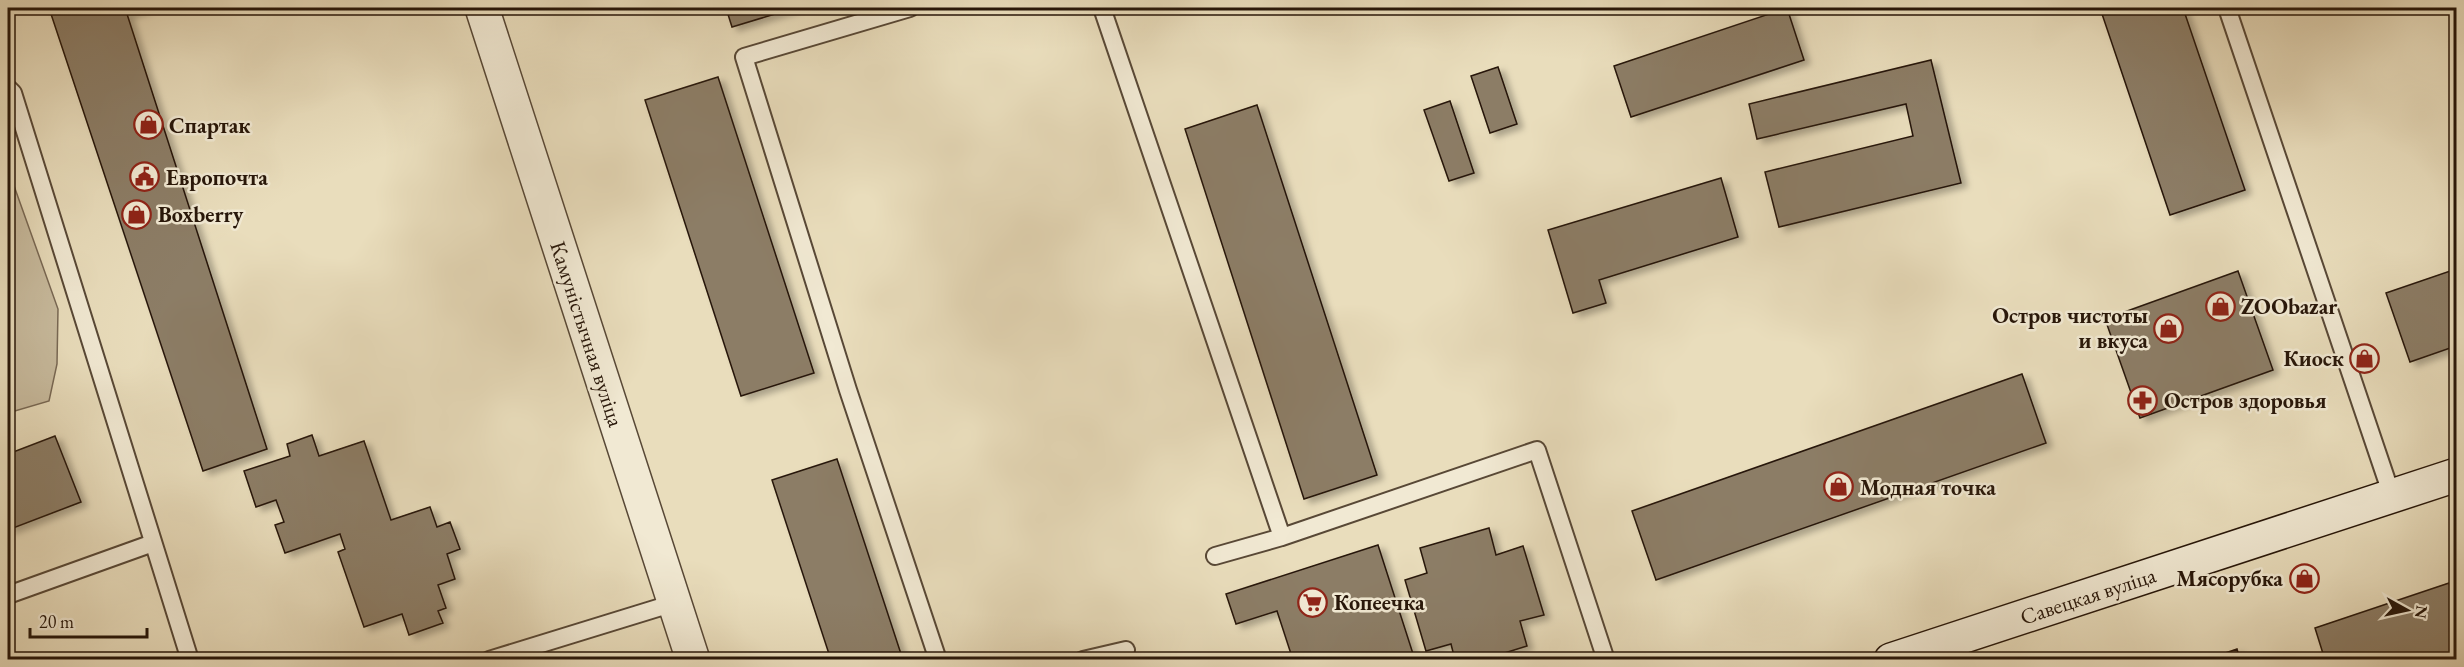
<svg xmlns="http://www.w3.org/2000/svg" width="2464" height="667" font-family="'EB Garamond',serif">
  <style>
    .green { fill: #c8bb9e; stroke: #786854; stroke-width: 1.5 }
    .building { fill: #8c7d66; stroke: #271609; stroke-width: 1.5; filter: url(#shadow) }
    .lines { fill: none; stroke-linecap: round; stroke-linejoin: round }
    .service-casing { stroke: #584836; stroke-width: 20 }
    .tertiary-casing { stroke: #584836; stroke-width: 36 }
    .secondary-casing { stroke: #271609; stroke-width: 36 }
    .service { stroke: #f1e9d3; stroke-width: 16 }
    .tertiary { stroke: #f1e9d3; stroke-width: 33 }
    .secondary { stroke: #f1e9d3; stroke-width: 33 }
    .labels { text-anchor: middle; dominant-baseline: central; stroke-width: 5; stroke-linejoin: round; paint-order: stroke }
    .poi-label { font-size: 22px; font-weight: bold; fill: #271609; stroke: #f1e9d3; text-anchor: start }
    .street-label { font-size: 22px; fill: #271609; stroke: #f1e9d3 }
  </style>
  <defs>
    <filter id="shadow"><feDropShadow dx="6" dy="4" stdDeviation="3" flood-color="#0004"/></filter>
  </defs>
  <rect width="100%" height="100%" fill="#e9ddbc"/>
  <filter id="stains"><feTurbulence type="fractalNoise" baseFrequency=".00333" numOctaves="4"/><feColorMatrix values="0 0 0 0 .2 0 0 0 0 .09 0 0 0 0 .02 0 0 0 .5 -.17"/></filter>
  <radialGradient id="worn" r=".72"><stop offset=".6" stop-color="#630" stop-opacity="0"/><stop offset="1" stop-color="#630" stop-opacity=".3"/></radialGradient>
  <!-- green -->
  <path class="green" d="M8,169L58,309L57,364L49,401L8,413Z"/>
  <!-- building -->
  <path class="building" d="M49,8H147L127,14L267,449L203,471Z
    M726,8H795L732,27Z
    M1787,8L1804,60L1631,117L1614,66Z
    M2100,8H2183L2245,190L2170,215Z
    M1931,60L1961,183L1779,227L1765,172L1913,136L1906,104L1757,139L1749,104Z
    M1498,67L1517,124L1490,133L1471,76Z
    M718,77L814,373L741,396L645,100Z
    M1450,101L1474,173L1449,181L1424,110Z
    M1257,105L1377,475L1304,499L1185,129Z
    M1721,178L1738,237L1599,280L1606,303L1573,313L1548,230Z
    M2456,269V346L2410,362L2386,293Z
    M2238,271L2273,370L2140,418L2105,319Z
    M2022,374L2046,443L1656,580L1632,511Z
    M312,435L319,456L364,441L391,520L430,507L437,527L450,522L460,549L447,554L455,579L438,585L446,608L438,611L443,623L409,635L402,614L364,627L338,552L345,549L340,534L285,553L275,525L284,522L276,500L256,507L244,471L290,456L287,444Z
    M55,436L81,502L8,530V454Z
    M837,459L903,660H831L772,480Z
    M1489,528L1496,555L1523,546L1544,615L1520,621L1527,646L1482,660H1455L1451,644L1426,651L1405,580L1427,573L1420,548Z
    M1378,545L1415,660H1293L1277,611L1236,624L1226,594Z
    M2449,583L2456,606V652L2435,660H2325L2315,628Z
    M2237,649L2240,660H2205Z"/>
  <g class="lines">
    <defs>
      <path id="service" d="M910,8L744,57L848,390L938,660
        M1102,8L1282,537
        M2227,8L2392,496
        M8,88L13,93L190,660
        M1215,556L1282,537L1537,450L1606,660
        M8,595L153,543
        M489,660L674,603
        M1083,660L1126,650"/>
      <path id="tertiary" d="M482,8L693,660"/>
      <path id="secondary" d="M1891,660L2456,475"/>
    </defs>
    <!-- service casing -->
    <use href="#service" class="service-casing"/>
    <!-- tertiary casing -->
    <use href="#tertiary" class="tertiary-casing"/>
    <!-- secondary casing -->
    <use href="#secondary" class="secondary-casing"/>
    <!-- service -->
    <use href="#service" class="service"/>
    <!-- tertiary -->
    <use href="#tertiary" class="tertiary"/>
    <!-- secondary -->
    <use href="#secondary" class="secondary"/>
  </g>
  <!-- icons -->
  <defs>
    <symbol id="shop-ring" viewBox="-11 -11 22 22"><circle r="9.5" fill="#f1e9d3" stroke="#8f2418" stroke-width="1.5"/><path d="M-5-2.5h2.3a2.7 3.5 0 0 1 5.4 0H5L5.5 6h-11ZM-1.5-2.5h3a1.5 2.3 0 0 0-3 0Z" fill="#8f2418"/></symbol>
    <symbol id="civic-ring" viewBox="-11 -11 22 22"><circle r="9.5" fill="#f1e9d3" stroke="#8f2418" stroke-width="1.5"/><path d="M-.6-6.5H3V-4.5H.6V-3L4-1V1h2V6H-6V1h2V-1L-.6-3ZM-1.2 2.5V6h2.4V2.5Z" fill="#8f2418"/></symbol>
    <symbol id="pharmacy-ring" viewBox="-11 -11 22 22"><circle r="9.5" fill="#f1e9d3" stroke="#8f2418" stroke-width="1.5"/><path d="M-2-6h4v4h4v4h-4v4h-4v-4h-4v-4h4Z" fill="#8f2418"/></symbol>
    <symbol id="supermarket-ring" viewBox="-11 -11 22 22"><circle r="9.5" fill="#f1e9d3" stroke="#8f2418" stroke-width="1.5"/><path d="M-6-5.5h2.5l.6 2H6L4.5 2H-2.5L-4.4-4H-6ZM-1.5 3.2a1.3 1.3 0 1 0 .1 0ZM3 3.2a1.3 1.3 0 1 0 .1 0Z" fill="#8f2418"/></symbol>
  </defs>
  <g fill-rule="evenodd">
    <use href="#shop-ring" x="132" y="108" width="33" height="33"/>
    <use href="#civic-ring" x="128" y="160" width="33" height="33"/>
    <use href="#shop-ring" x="120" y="198" width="33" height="33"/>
    <use href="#shop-ring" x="2204" y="290" width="33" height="33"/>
    <use href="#shop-ring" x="2152" y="312" width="33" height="33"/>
    <use href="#shop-ring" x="2348" y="342" width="33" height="33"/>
    <use href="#pharmacy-ring" x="2126" y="384" width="33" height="33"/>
    <use href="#shop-ring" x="1822" y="470" width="33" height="33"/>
    <use href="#shop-ring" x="2288" y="562" width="33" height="33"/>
    <use href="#supermarket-ring" x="1296" y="586" width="33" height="33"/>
  </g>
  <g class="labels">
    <!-- poi labels -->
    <g class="poi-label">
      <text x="169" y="125">Спартак</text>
      <text x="166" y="177">Европочта</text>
      <text x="158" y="214">Boxberry</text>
      <text x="2241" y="306">ZOObazar</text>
      <text x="2148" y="315" text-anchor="end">Остров чистоты<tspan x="2148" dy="25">и вкуса</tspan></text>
      <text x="2344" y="358" text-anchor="end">Киоск</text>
      <text x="2164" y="400">Остров здоровья</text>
      <text x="1860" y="487">Модная точка</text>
      <text x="2283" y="578" text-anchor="end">Мясорубка</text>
      <text x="1334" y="602">Копеечка</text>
    </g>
    <!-- street labels -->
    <g class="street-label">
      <text transform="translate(587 334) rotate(72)">Камуністычная вуліца</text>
      <text transform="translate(2088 596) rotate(-18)">Савецкая вуліца</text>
    </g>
  </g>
  <!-- margin -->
  <rect width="2464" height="667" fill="none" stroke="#e9ddbc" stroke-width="30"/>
  <rect x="9" y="9" width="2446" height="649" fill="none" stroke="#271609" stroke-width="3"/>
  <rect x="15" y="15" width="2434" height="637" fill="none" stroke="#271609" stroke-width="1.5"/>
  <!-- north arrow -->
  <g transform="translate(2407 610) rotate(98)" stroke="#f1e9d3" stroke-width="4.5" paint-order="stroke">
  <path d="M0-4.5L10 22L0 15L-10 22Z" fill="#271609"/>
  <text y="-9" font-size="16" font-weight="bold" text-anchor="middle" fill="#271609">N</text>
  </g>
  <!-- scale -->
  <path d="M30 628v9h117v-9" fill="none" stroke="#271609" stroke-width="3"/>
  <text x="39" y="628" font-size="18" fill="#271609" stroke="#f1e9d3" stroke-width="4.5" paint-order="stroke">20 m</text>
  <rect width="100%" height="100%" filter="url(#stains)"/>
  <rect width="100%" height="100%" fill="url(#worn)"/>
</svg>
